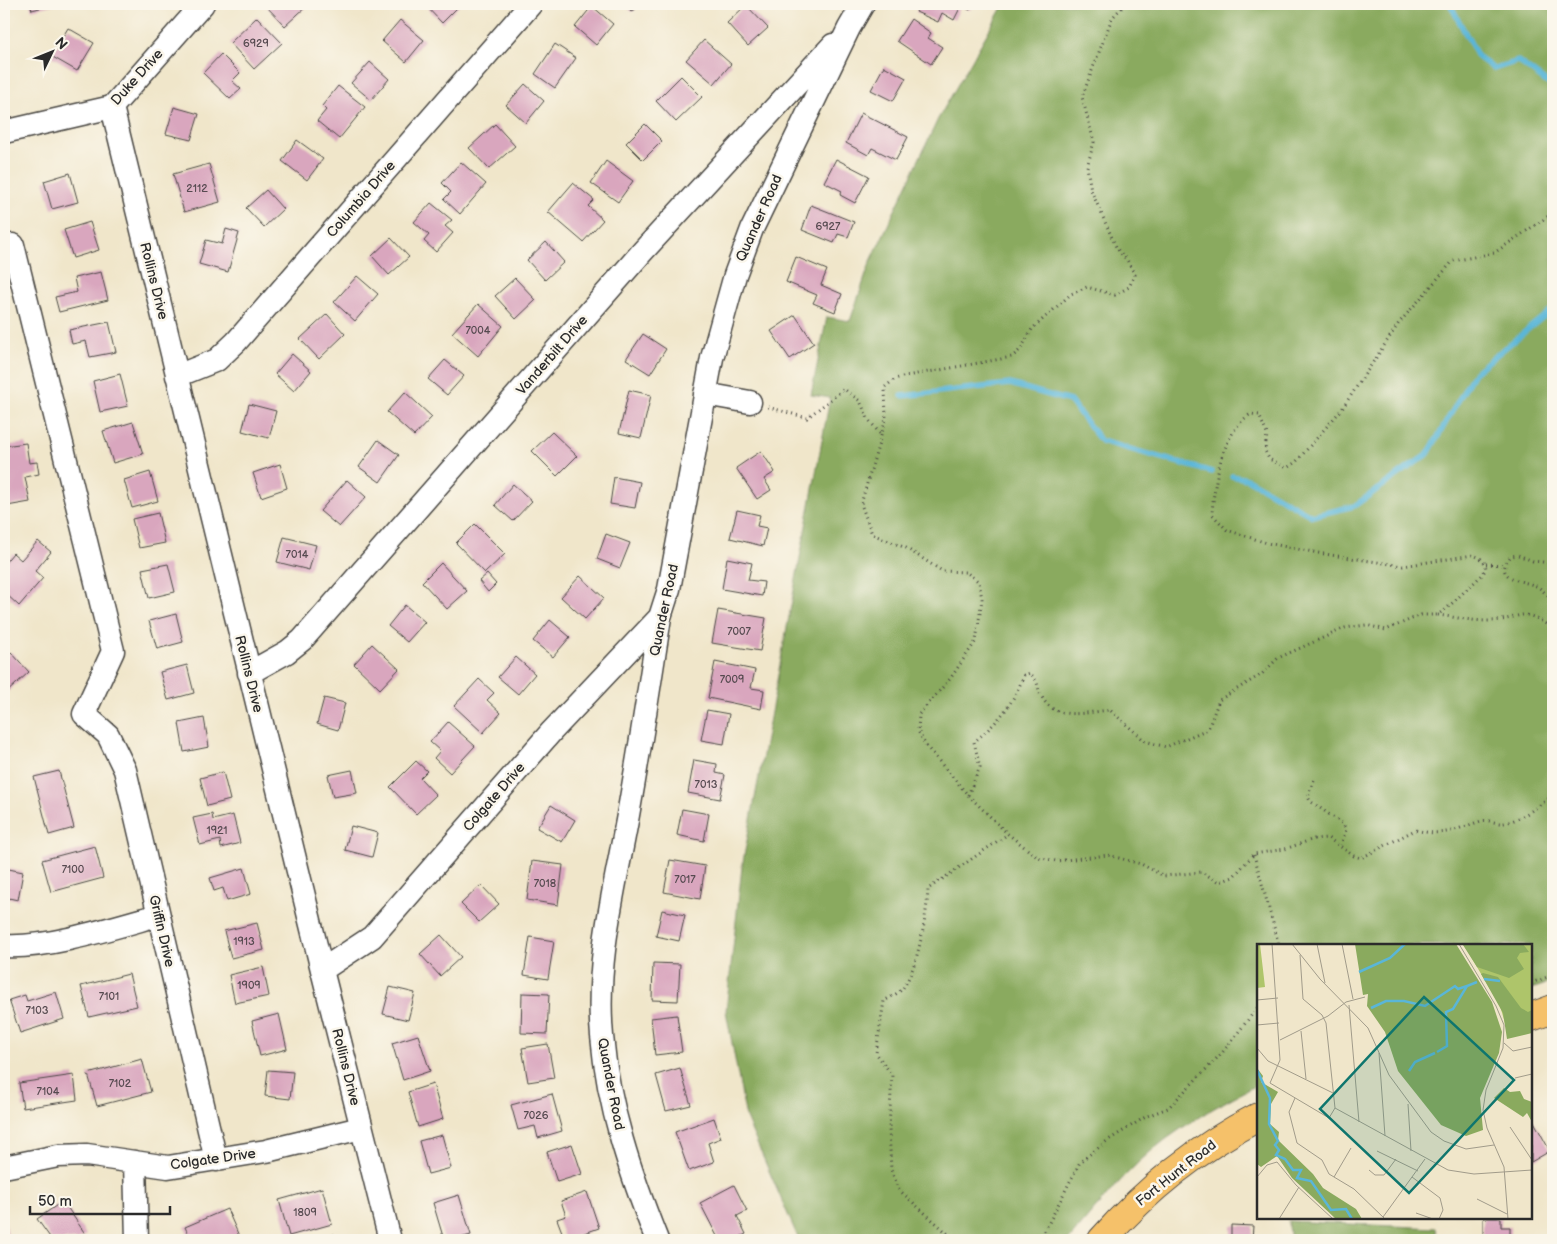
<svg xmlns="http://www.w3.org/2000/svg" width="1557" height="1244" font-family="'Balsamiq Sans',sans-serif">
  <style>
    .forest { fill: #8aaa5e; stroke: #5a6a44 }
    .lines { fill: none; stroke-linecap: round; stroke-linejoin: round }
    .stream { stroke: #5ab6d8; stroke-width: 5.5 }
    .building { fill: #d9a6be }
    .minor-casing { stroke: #494743; stroke-width: 25 }
    .major-casing { stroke: #494743; stroke-width: 30 }
    .path { stroke: #494743; stroke-width: 3; stroke-dasharray: 1 4; stroke-linecap: butt }
    .minor { stroke: #fff; stroke-width: 22 }
    .major { stroke: #f5c16b; stroke-width: 28 }
    .labels { text-anchor: middle; dominant-baseline: central; stroke-width: 5; stroke-linejoin: round; paint-order: stroke }
    .number-label { font-size: 11px; fill: #564a50 }
    .street-label { font-size: 14px; fill: #2b2b2b; stroke: #fbf7ec }
    .inset-river { fill: none; stroke: #5ab6d8; stroke-width: 2.5 }
    .inset-road { fill: none; stroke: #a19b8a; stroke-width: 1 }
    .view { fill: #0f766e; fill-opacity: 0.15; stroke: #0f766e; stroke-width: 2.5 }
    .inset-edge { fill: none; stroke: #2b2b2b; stroke-width: 2.5 }
  </style>
  <rect width="100%" height="100%" fill="#fbf7ec"/>
  <filter id="ink" filterUnits="userSpaceOnUse"><feTurbulence type="fractalNoise" baseFrequency=".02" numOctaves="2"/><feDisplacementMap in="SourceGraphic" scale="10" xChannelSelector="R" yChannelSelector="G"/><feConvolveMatrix kernelMatrix="1 2 1 2 8 2 1 2 1" color-interpolation-filters="sRGB"/></filter>
  <filter id="wash" filterUnits="userSpaceOnUse"><feTurbulence type="fractalNoise" baseFrequency=".0096" numOctaves="4" result="noise"/><feDisplacementMap in="SourceGraphic" scale="20" xChannelSelector="R" yChannelSelector="G"/><feGaussianBlur stdDeviation="1.12" result="paint"/><feColorMatrix in="noise" values="0 0 0 0 0 0 0 0 0 0 0 0 0 0 0 0 0 1.4 0 .05"/><feComposite in="paint" operator="in"/></filter>
  <g filter="url(#wash)">
    <rect width="100%" height="100%" fill="#f0e6ca"/>
    <!-- forest -->
    <path class="forest" d="M1004,4H1553V982L1531,989V945H1258V1084C1217,1106 1174,1129 1140,1161C1115,1185 1091,1213 1069,1240H799L746,1118L726,1011L742,867L830,398L811,395L827,317L850,321L870,263L938,119Z
      M1288,1221L1436,1228L1438,1240H1291Z"/>
    <g class="lines">
      <!-- stream -->
      <path class="stream" d="M1450,4L1478,57L1494,69L1518,61L1553,87
        M902,396L1010,384L1070,401L1101,441L1212,472
        M1232,476L1247,479L1312,516L1354,506L1428,454L1474,373L1553,309"/>
    </g>
    <g id="blocks">
      <!-- building -->
      <path class="building" d="M30,4H55L32,10Z
        M267,4H309L285,26L265,5Z
        M424,4H459L460,5L442,23Z
        M624,4H641L632,12Z
        M777,4H789L784,10Z
        M920,4H973L970,10L961,6L954,20L942,13L938,22L916,12Z
        M746,5L768,28L748,46L727,23Z
        M592,6L613,24L596,45L575,27Z
        M257,17L282,43L254,69L230,43Z
        M911,19L931,33L928,38L942,47L931,64L897,41Z
        M400,20L424,40L406,62L382,41Z
        M68,28L94,43L77,71L51,56Z
        M704,40L731,64L714,84L686,60Z
        M555,44L576,58L555,88L535,74Z
        M221,54L240,73L232,81L241,89L230,99L203,73Z
        M370,62L389,79L371,100L351,83Z
        M884,66L906,78L893,101L871,90Z
        M681,76L702,97L676,122L656,101Z
        M525,84L544,101L526,123L506,105Z
        M338,86L365,107L339,139L317,121L326,110L322,106Z
        M174,107L199,114L191,140L166,134Z
        M861,113L908,137L896,160L872,148L868,155L846,143Z
        M495,124L515,146L489,169L469,148Z
        M645,124L662,141L643,160L626,143Z
        M297,140L323,159L307,180L282,161Z
        M836,159L869,176L855,203L840,195L842,191L824,182Z
        M606,161L633,181L618,202L591,183Z
        M461,162L486,184L460,214L444,199L451,192L442,183Z
        M209,164L220,202L184,212L173,174Z
        M70,173L78,202L52,209L44,181Z
        M573,183L594,200L588,206L603,220L583,242L548,212Z
        M266,190L283,209L264,227L246,208Z
        M431,203L452,220L445,226L453,233L436,252L424,241L429,235L414,222Z
        M811,205L854,222L848,237L838,234L834,243L802,230Z
        M90,222L99,250L73,258L64,230Z
        M226,229L239,233L228,272L199,264L206,240L222,244Z
        M391,238L409,257L389,275L372,256Z
        M546,242L564,262L545,280L527,260Z
        M796,257L827,270L821,285L842,294L835,312L813,303L817,295L786,282Z
        M101,272L108,300L59,312L55,297L77,292L74,278Z
        M357,276L378,294L355,321L334,302Z
        M515,278L536,300L516,319L495,296Z
        M478,304L503,326L478,356L452,333Z
        M327,314L345,334L319,359L300,339Z
        M795,315L814,343L790,359L771,331Z
        M109,322L116,352L90,357L86,341L72,344L69,330Z
        M643,334L666,349L650,374L626,359Z
        M292,354L311,371L294,391L275,374Z
        M445,360L464,376L447,395L428,379Z
        M120,374L128,406L100,412L93,381Z
        M629,390L651,395L641,438L619,433Z
        M405,392L432,417L414,436L387,412Z
        M249,404L276,411L269,438L242,431Z
        M133,422L143,454L113,463L103,431Z
        M552,432L577,456L557,476L532,451Z
        M378,440L399,455L380,482L359,467Z
        M26,443L29,463L37,462L39,474L25,477L30,502L7,506L4,486V446Z
        M761,451L775,472L764,479L771,490L757,499L736,468Z
        M280,464L287,488L261,497L253,473Z
        M150,472L158,501L132,508L124,480Z
        M614,477L640,482L635,508L610,504Z
        M347,480L366,497L339,527L320,511Z
        M513,484L532,501L513,521L495,505Z
        M737,510L760,515L757,526L767,528L763,546L730,538Z
        M158,513L165,543L139,548L132,519Z
        M475,524L505,554L485,573L456,543Z
        M606,534L630,543L620,568L597,559Z
        M284,537L316,545L309,570L277,562Z
        M38,541L51,552L35,571L43,578L19,606L4,592V564L13,553L21,560Z
        M727,558L752,563L748,580L764,582L762,596L722,589Z
        M441,563L467,591L447,609L422,582Z
        M168,564L175,592L149,598L142,569Z
        M487,574L496,584L488,592L479,581Z
        M580,576L604,598L585,619L561,597Z
        M405,605L425,622L407,642L388,626Z
        M718,610L766,618L760,651L712,643Z
        M176,614L183,642L157,649L149,621Z
        M550,620L570,637L553,657L533,641Z
        M372,644L399,669L380,689L354,664Z
        M11,652L29,672L4,695V658Z
        M516,657L535,674L518,694L498,677Z
        M715,662L755,670L751,688L764,690L761,709L708,698Z
        M187,665L194,693L168,700L160,672Z
        M479,679L494,693L487,700L501,713L483,733L454,706Z
        M324,698L345,703L338,730L317,724Z
        M707,710L729,714L724,744L701,740Z
        M204,718L209,747L184,752L179,723Z
        M448,722L475,746L450,773L434,758L440,751L430,742Z
        M694,760L717,764L716,773L725,775L720,799L688,793Z
        M416,761L427,771L420,778L436,795L416,814L390,787Z
        M352,770L357,793L333,797L328,775Z
        M59,771L74,828L49,835L34,777Z
        M223,772L230,800L207,806L200,778Z
        M551,805L575,820L562,842L537,828Z
        M682,809L709,814L704,841L677,835Z
        M212,814L213,820L233,815L240,843L221,848L220,840L200,845L193,818Z
        M351,826L378,833L372,857L345,850Z
        M95,846L103,878L51,892L42,860Z
        M670,860L705,866L700,899L664,892Z
        M532,861L563,865L558,905L527,900Z
        M4,868L23,872L18,900L4,897Z
        M244,868L251,894L227,901L223,888L214,891L210,878Z
        M481,885L499,904L479,922L461,904Z
        M662,910L685,915L679,941L656,936Z
        M257,923L264,950L231,958L224,931Z
        M441,935L461,957L440,976L420,954Z
        M530,937L554,941L548,979L524,975Z
        M653,963L680,964L678,1001L652,1000Z
        M263,967L269,996L235,1003L229,975Z
        M129,974L137,1006L89,1017L81,986Z
        M390,987L415,993L408,1020L383,1014Z
        M56,992L64,1019L20,1033L9,1000L25,995L27,1001Z
        M522,993L549,994L547,1034L521,1033Z
        M279,1014L287,1049L260,1056L252,1021Z
        M677,1015L682,1052L655,1055L651,1018Z
        M418,1035L430,1071L403,1080L392,1043Z
        M548,1044L554,1078L528,1082L522,1048Z
        M142,1059L151,1092L97,1106L88,1074Z
        M680,1068L691,1105L666,1111L656,1075Z
        M268,1070L293,1072L290,1099L265,1096Z
        M74,1075L77,1100L23,1108L19,1083Z
        M433,1084L443,1119L418,1127L408,1092Z
        M552,1094L562,1131L538,1138L535,1126L518,1130L511,1105Z
        M1531,1116L1550,1151L1531,1162Z
        M714,1118L721,1138L708,1143L714,1162L689,1171L675,1132Z
        M442,1135L451,1168L428,1174L419,1141Z
        M572,1144L582,1174L557,1182L547,1152Z
        M734,1185L747,1211L737,1216L746,1234L734,1240H719L700,1203Z
        M322,1188L332,1224L289,1236L279,1200Z
        M587,1192L599,1228L565,1240L557,1219L566,1216L561,1201Z
        M459,1195L471,1235L453,1240H444L433,1203Z
        M63,1201L86,1235L78,1240H52L37,1219Z
        M227,1209L239,1236L229,1240H191L185,1227Z
        M4,1217L9,1239L4,1240Z
        M1483,1218H1501V1227H1510V1240H1483Z
        M1231,1225L1253,1226L1252,1240H1231Z
        M334,1234L336,1240H317Z"/>
    </g>
  </g>
  <g filter="url(#ink)">
    <use href="#blocks" fill-opacity="0" stroke="#494743" stroke-width="1"/>
    <g class="lines">
      <defs>
        <path id="minor" d="M112,107L322,970L390,1240
          M4,132L112,107L203,4
          M13,245L113,651L84,714L108,735L125,770L216,1160
          M177,376L217,360L236,342L531,4
          M705,394L750,402
          M249,673L287,652L302,640L643,251L833,45
          M4,946C47,949 115,927 158,915
          M322,970L372,937L552,731L660,617
          M135,1162L137,1240
          M4,1167L58,1156L87,1155L168,1167L266,1151L361,1128
          M657,1240C631,1175 608,1107 602,1036C595,961 615,888 628,815C640,749 650,683 660,617L669,589L712,358L735,275L752,229L849,28L863,4"/>
        <path id="major" d="M1531,1017L1553,1009
          M1102,1240C1146,1190 1198,1148 1258,1117"/>
      </defs>
      <!-- minor casing -->
      <use href="#minor" class="minor-casing"/>
      <!-- major casing -->
      <use href="#major" class="major-casing"/>
      <!-- path -->
      <path class="path" d="M1125,4L1112,18L1082,97L1094,142L1087,167L1091,190L1117,249L1127,260L1135,275L1129,287L1115,295L1087,287L1071,294L1032,329L1021,349L1012,357L906,376L895,379L885,387L886,419L861,504L872,534L906,548L942,571L966,572L979,582L982,599L976,641L950,679L919,714L918,731L926,746L968,795L1008,834L1037,857L1056,861L1108,855L1141,864L1164,876L1201,872L1220,882L1233,877L1254,854L1285,849L1314,839L1328,838L1354,856L1361,858L1415,830C1445,837 1453,830 1481,821C1488,819 1496,824 1504,823C1521,820 1540,805 1553,795
        M768,407L807,418L844,389L860,401L868,419L881,435
        M1553,563L1533,561L1518,555L1511,556C1491,579 1522,580 1536,586C1543,589 1548,597 1553,603
        M1486,564L1505,565
        M1438,615C1454,617 1472,621 1488,621C1523,621 1518,603 1553,629
        M1314,780L1308,797L1310,801L1343,824L1346,830L1341,845
        M968,795L980,767L974,742C999,721 1012,706 1024,675L1030,673C1041,685 1036,687 1042,697C1055,722 1087,712 1110,710L1145,741L1166,747L1208,729L1219,700L1262,674L1278,658L1345,628L1366,625L1386,630L1421,615H1437L1445,610L1481,576L1486,569C1485,560 1481,558 1473,555L1403,566L1318,553L1267,543L1227,530L1212,514C1214,483 1222,431 1251,414L1259,415L1267,434L1265,451L1269,459L1287,468L1296,462L1342,409L1399,323L1453,261L1494,253L1553,213
        M1254,855L1279,945
        M1531,983L1553,975
        M955,1240L899,1190L891,1170L889,1128L892,1075L876,1053L884,1001C889,998 899,993 903,988C918,967 927,915 928,889L1008,834
        M1040,1240L1080,1162L1107,1141L1147,1116L1168,1108L1222,1053L1258,1007"/>
      <!-- minor -->
      <use href="#minor" class="minor"/>
      <!-- major -->
      <use href="#major" class="major"/>
    </g>
  </g>
  <g class="labels">
    <!-- number labels -->
    <g class="number-label">
      <text x="256" y="43">6929</text>
      <text x="197" y="188">2112</text>
      <text x="828" y="226">6927</text>
      <text x="478" y="330">7004</text>
      <text x="297" y="554">7014</text>
      <text x="739" y="631">7007</text>
      <text x="732" y="679">7009</text>
      <text x="706" y="784">7013</text>
      <text x="217" y="830">1921</text>
      <text x="73" y="869">7100</text>
      <text x="685" y="879">7017</text>
      <text x="545" y="883">7018</text>
      <text x="244" y="941">1913</text>
      <text x="249" y="985">1909</text>
      <text x="109" y="996">7101</text>
      <text x="37" y="1010">7103</text>
      <text x="120" y="1083">7102</text>
      <text x="48" y="1091">7104</text>
      <text x="536" y="1115">7026</text>
      <text x="305" y="1212">1809</text>
    </g>
    <!-- street labels -->
    <g class="street-label">
      <text transform="translate(137 77) rotate(-48)">Duke Drive</text>
      <text transform="translate(361 199) rotate(-49)">Columbia Drive</text>
      <text transform="translate(759 218) rotate(-66)">Quander Road</text>
      <text transform="translate(154 281) rotate(76)">Rollins Drive</text>
      <text transform="translate(552 355) rotate(-49)">Vanderbilt Drive</text>
      <text transform="translate(664 610) rotate(-78)">Quander Road</text>
      <text transform="translate(249 674) rotate(76)">Rollins Drive</text>
      <text transform="translate(494 797) rotate(-49)">Colgate Drive</text>
      <text transform="translate(162 931) rotate(77)">Griffin Drive</text>
      <text transform="translate(346 1067) rotate(76)">Rollins Drive</text>
      <text transform="translate(611 1084) rotate(79)">Quander Road</text>
      <text transform="translate(213 1159) rotate(-8)">Colgate Drive</text>
      <text transform="translate(1176 1173) rotate(-38)">Fort Hunt Road</text>
    </g>
  </g>
  <!-- overview -->
  <g transform="translate(1257 944)">
    <rect width="275" height="275" fill="#f0e6ca"/>
    <path d="M0,0H3L8,43L0,44ZM275,0V89H251L243,62L207,1Z" fill="#aec56a"/>
    <path d="M98,0H199L235,58L245,88L242,109L223,154L226,186L209,192L184,181L141,127L128,88L110,62L111,50L106,51ZM266,0L272,8L263,9L260,14L267,25L252,34L220,23L206,1ZM226,29L241,33L264,64L271,68L275,66V89L250,95L246,69L224,30ZM0,124L6,132L4,138L21,148L14,160L13,180L22,188L21,196L56,230L66,244L99,265L105,275H79L35,234L20,212L4,223L0,220ZM247,144L253,148L263,147L267,155L275,158V178L270,169L266,173L237,154Z" fill="#8aaa5e"/>
    <path class="inset-river" d="M102,28L133,14L148,0M227,35L243,37M114,64L129,57H147L168,62L198,42L201,45L210,42M180,108L190,102L189,68L196,65L210,42L220,38M0,126L13,154L12,180L21,197L18,201L22,206L19,211L28,215L36,226H44L40,234L54,237L74,266L89,265L95,275M152,127L158,118L178,109"/>
    <path class="inset-road" d="M15,0L23,116L13,139L72,174L78,164L69,79L65,71L46,55L43,11M35,0L63,35L111,84L132,131L174,188L187,197L209,205L237,201M60,0L68,39M85,0L96,55M202,0L239,62L247,81L246,104L229,146L226,166L230,184L247,223L251,275M0,56L21,54M92,61L102,178M0,81L22,79M44,87L49,135M23,96L71,72L89,58L108,53M247,99L256,107L275,103M0,104L11,117L76,149M122,109L128,192M258,134L275,130M38,154L32,168L40,199L65,216L72,230L97,245L128,275M151,160L154,207M78,164L191,226L217,230L275,226M253,183L275,216M120,207L161,227M112,226L118,231H127L139,215M0,233L10,221L20,218L39,241L76,275M77,233L94,204M155,233L183,254L186,266L182,275M220,255L250,270M159,269L176,275M126,273L168,215M22,275L42,243"/>
    <path class="view" d="M167,53L257,136L152,249L63,165Z"/>
    <rect width="275" height="275" class="inset-edge"/>
  </g>
  <!-- margin -->
  <rect width="1557" height="1244" fill="none" stroke="#fbf7ec" stroke-width="20"/>
  <!-- north arrow -->
  <g transform="translate(52 52) rotate(47)" stroke="#fbf7ec" stroke-width="4" paint-order="stroke">
  <path d="M0-4L9 19L0 12L-9 19Z" fill="#2b2b2b"/>
  <text y="-8" font-size="14" font-weight="bold" text-anchor="middle" fill="#2b2b2b">N</text>
  </g>
  <!-- scale -->
  <path d="M30 1206v8h140v-8" fill="none" stroke="#2b2b2b" stroke-width="2.5"/>
  <text x="38" y="1206" font-size="15" fill="#2b2b2b" stroke="#fbf7ec" stroke-width="4" paint-order="stroke">50 m</text>
</svg>
